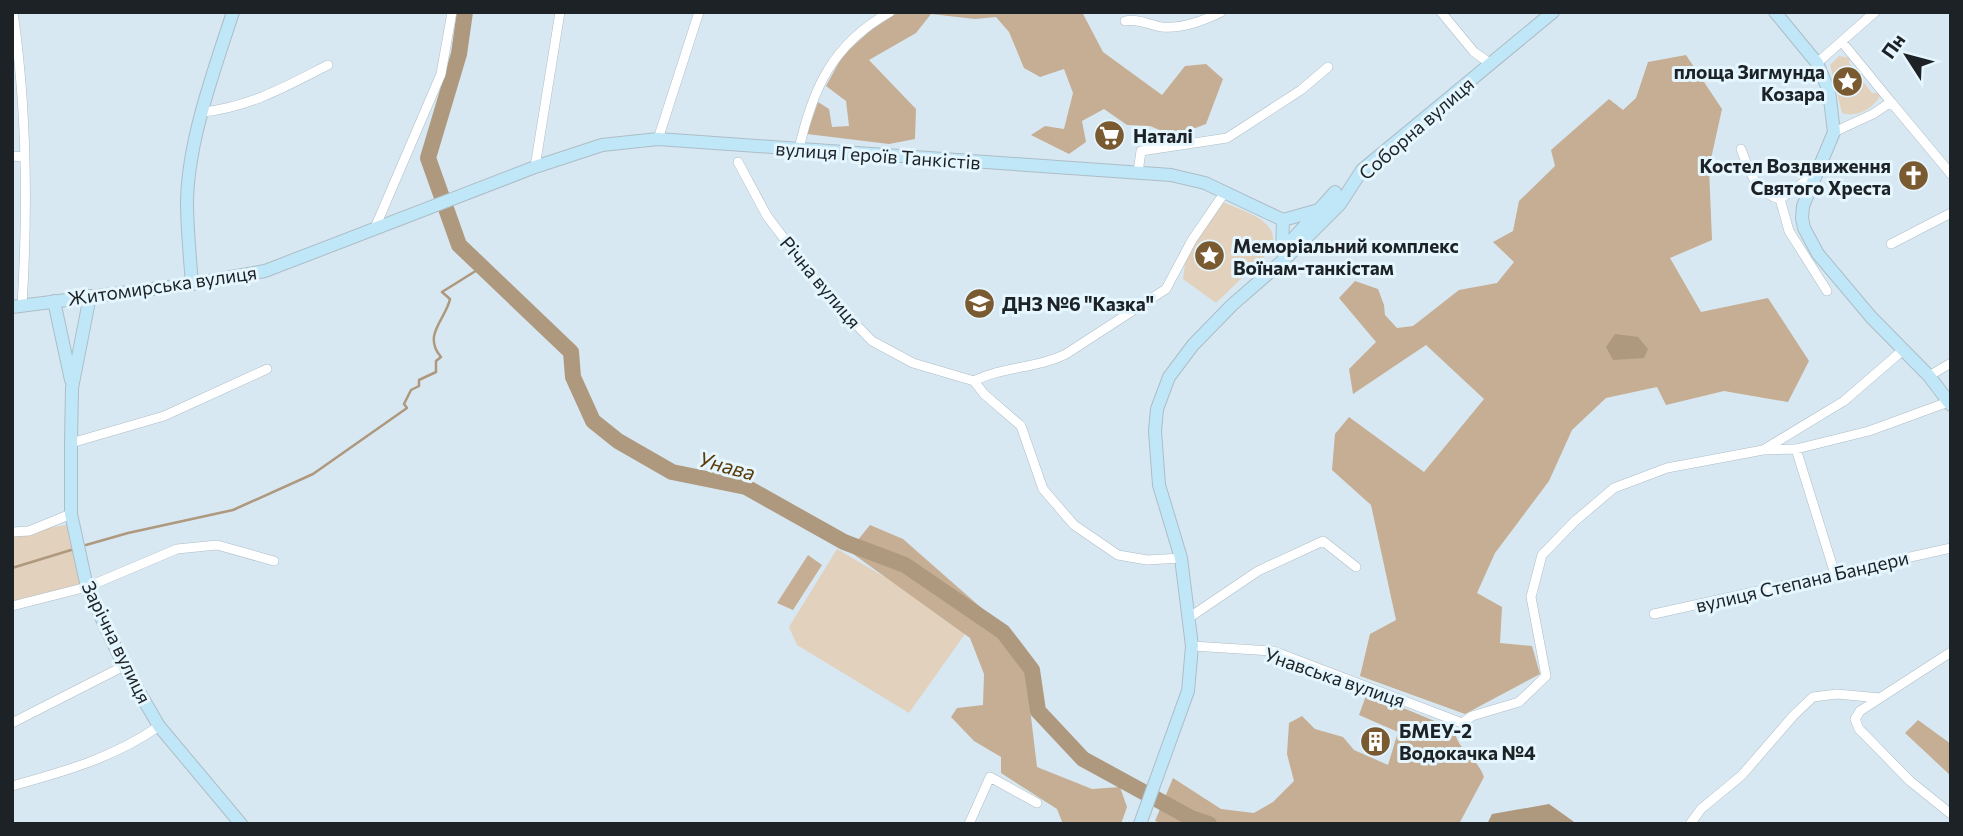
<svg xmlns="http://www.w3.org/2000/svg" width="1963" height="836" font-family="Commissioner,sans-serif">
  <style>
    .green { fill: #e2d1bd }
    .forest { fill: #c5ae93 }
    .water { fill: #ae987e }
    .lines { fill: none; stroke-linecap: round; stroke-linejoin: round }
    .stream { stroke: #ae987e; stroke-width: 2.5 }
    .river { stroke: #ae987e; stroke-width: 16 }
    .street-casing { stroke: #adbdc6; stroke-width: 10 }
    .secondary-casing { stroke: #adbdc6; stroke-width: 14 }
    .street { stroke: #fff; stroke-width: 9 }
    .secondary { stroke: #c0e7f8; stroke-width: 12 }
    .labels { text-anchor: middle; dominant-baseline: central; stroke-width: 6; stroke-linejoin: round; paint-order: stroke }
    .poi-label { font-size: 19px; font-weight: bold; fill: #1c2225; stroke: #e5f6ff; text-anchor: start }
    .street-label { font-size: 19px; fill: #1c2225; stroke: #e5f6ff }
    .water-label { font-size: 21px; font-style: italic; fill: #5a3b09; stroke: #e5f6ff }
  </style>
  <rect width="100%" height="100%" fill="#d8e8f2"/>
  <!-- green -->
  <path class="green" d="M1839,56L1850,58L1849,63L1872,93H1878L1880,96C1873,109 1856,118 1842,113L1830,65Z
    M1223,202C1245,212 1286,222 1269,252L1216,303L1183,279L1186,257Z
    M73,524L87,587L12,606V533Z
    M837,549L970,627L909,713L797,645L789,627Z"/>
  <!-- forest -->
  <path class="forest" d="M898,12H1082L1103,52L1162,95L1185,66L1206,64L1223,79L1206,124L1174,136L1150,126L1127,125L1104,109L1082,121L1086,142L1069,154L1031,135L1045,126L1064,129L1073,93L1064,69L1040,77L1024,68L1009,32L996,17L975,19L931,14L916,33L869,60L916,109L915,139L889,144L807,134L818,102L829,109L832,127L849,126L846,101L826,86L843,55L871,30Z
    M1686,55L1722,109L1709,168L1712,240L1670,258L1701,312L1768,298L1809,361L1788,402L1724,391L1666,405L1657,387L1606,398L1572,430L1549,481L1495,553L1477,593L1502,607L1500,643L1532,646L1540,674L1465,714L1360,676L1370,634L1396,620L1371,505L1332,470L1335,434L1349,417L1424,472L1484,399L1426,345L1353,394L1349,369L1376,342L1339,298L1355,281L1378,289L1384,305L1385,315L1397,328L1413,326L1459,290L1497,283L1514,262L1493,242L1513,231L1519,201L1555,166L1551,150L1609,99L1623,110L1636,98L1648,62Z
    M870,525L903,539L994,619L1026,675L1037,767L1092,789L1120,787L1127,807L1121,824H1063L1057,809L1001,773V757L974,741L951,717L957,708L983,705L984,674L970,638L849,551Z
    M808,555L822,565L793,610L777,603Z
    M1367,693L1454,729C1458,752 1476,755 1484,777L1459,824H1163L1155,821L1173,778L1221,809L1254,813L1273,802L1294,781L1287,754L1289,723L1302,716L1315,729L1343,737L1354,750L1388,765L1398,732L1359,715Z
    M1918,720L1951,744V776L1905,733Z"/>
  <!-- water -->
  <path class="water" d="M1615,334L1638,337L1648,349L1644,358L1613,360L1606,347Z
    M1549,804L1577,824H1487L1492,814Z"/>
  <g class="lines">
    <!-- stream -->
    <path class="stream" d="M86,545L128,533L233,510L313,474L407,408L404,404L411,390L419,386V380L436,372V361L441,357C422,335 446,319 450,299L442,292L482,267
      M12,568L71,550"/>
    <!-- river -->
    <path class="river" d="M465,12L459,54L428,158L459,245L571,352L573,377L593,421L618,441L672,472L746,487L844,542L905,565L1003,632L1032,670L1038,711L1083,759L1191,818L1209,824"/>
    <defs>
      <path id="street" d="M13,12C27,109 28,208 22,305
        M1441,12L1474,52L1491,64
        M1125,21C1137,18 1149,25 1162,27C1183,29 1203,21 1221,12
        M1817,63L1875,12
        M1891,102L1951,174
        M203,112C250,107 287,86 328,65
        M1834,132L1873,114L1891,102L1842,42
        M658,139L699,12
        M799,149C813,87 833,44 890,12
        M1741,149C1749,170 1755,193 1780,199L1789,231L1827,291
        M12,156L24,157
        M738,162L767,216L822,289L872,341L913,363L974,381L984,394L1021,426L1043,489L1074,525L1118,555L1147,560L1181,558
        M535,167L560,12
        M1138,172L1141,151L1227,138L1301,90L1328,67
        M1780,199L1814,175
        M374,230L441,74L452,12
        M1891,244L1951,213
        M1929,376L1951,363
        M974,381C1003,366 1036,369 1066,354L1166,289L1192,240L1225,192
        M71,443L164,416L267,369
        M1796,449L1835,574
        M1764,450L1796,449L1869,431L1951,401
        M12,532L29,531L71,514
        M12,606L87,587L177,549L217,545L274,561
        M1654,614L1951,548
        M1190,617L1258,571L1323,541L1356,567
        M1192,646L1273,651L1462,723L1472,716L1519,702L1546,676L1531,597L1542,555L1575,521L1614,488L1667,468L1763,450L1844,401L1903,350
        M1880,698L1860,711L1855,719L1859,729L1910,781L1951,814
        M12,723L124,666
        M12,786C63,772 116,757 159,726
        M969,824L990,777L1037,803
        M1690,824L1701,809L1742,775L1793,716L1813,697L1837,694L1880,698L1951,652"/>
      <path id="secondary" d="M1775,12L1817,63L1829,91L1834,132L1803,206L1802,218L1804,228L1818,254L1871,317L1929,376L1951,405
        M1284,249L1335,192
        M1282,252L1283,220
        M192,284C190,257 187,229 187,202C188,140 214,71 233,12
        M90,296L72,388L71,443V514L87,587L124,666L159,726L241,824
        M54,301L71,380
        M12,307L192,284L265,271L535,167L602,145L658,139L1171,175L1205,183L1283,220L1340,204
        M1140,824L1188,691L1192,646L1181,558L1159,485L1155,431L1157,409L1169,377L1193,345L1232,305L1287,257L1340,204L1362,170L1553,12"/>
    </defs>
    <!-- street casing -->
    <use href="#street" class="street-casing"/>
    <!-- secondary casing -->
    <use href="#secondary" class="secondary-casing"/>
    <!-- street -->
    <use href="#street" class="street"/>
    <!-- secondary -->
    <use href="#secondary" class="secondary"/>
  </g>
  <!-- icons -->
  <defs>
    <symbol id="sight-disc" viewBox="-11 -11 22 22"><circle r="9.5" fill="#7a5a30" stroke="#e5f6ff"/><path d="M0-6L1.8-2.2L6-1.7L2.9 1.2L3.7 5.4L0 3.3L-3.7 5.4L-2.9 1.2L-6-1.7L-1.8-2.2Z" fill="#fff"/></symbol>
    <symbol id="supermarket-disc" viewBox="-11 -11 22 22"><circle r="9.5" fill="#7a5a30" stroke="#e5f6ff"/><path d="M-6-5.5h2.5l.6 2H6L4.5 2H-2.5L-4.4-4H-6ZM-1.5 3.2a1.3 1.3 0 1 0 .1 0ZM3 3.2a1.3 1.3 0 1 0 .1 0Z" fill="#fff"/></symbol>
    <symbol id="church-disc" viewBox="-11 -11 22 22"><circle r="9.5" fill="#7a5a30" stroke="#e5f6ff"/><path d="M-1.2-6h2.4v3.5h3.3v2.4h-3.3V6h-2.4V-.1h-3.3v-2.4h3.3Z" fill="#fff"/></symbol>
    <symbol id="school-disc" viewBox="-11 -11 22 22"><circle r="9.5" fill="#7a5a30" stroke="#e5f6ff"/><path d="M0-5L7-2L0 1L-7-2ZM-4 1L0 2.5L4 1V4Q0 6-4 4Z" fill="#fff"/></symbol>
    <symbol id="building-disc" viewBox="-11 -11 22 22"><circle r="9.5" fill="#7a5a30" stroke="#e5f6ff"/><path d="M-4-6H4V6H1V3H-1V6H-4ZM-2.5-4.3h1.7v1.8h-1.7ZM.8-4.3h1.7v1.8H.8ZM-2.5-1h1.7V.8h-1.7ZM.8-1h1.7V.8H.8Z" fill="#fff"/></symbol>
  </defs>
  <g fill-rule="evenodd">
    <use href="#sight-disc" x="1830" y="64" width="35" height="35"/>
    <use href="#supermarket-disc" x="1092" y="118" width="35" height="35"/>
    <use href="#church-disc" x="1896" y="158" width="35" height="35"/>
    <use href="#sight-disc" x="1192" y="238" width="35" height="35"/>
    <use href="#school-disc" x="962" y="286" width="35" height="35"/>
    <use href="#building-disc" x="1358" y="724" width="35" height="35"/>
  </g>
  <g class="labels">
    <!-- poi labels -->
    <g class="poi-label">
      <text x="1825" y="71" text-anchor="end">площа Зигмунда<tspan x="1825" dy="22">Козара</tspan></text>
      <text x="1133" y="135">Наталі</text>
      <text x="1891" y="165" text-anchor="end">Костел Воздвиження<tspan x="1891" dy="22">Святого Хреста</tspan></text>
      <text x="1233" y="245">Меморіальний комплекс<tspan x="1233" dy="22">Воїнам-танкістам</tspan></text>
      <text x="1002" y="303">ДНЗ №6 "Казка"</text>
      <text x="1399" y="730">БМЕУ-2<tspan x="1399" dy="22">Водокачка №4</tspan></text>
    </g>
    <!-- street labels -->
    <g class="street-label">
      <text transform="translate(1416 128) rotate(-41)">Соборна вулиця</text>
      <text transform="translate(878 155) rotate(4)">вулиця Героїв Танкістів</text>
      <text transform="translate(821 282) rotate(50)">Річна вулиця</text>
      <text transform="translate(162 285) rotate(-8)">Житомирська вулиця</text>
      <text transform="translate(1802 581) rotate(-13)">вулиця Степана Бандери</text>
      <text transform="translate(117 642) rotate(64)">Зарічна вулиця</text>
      <text transform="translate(1335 677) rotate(19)">Унавська вулиця</text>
    </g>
    <!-- water labels -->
    <g class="water-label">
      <text transform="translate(727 465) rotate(15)">Унава</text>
    </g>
  </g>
  <!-- border -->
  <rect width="1963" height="836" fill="none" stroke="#1c2225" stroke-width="28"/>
  <!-- north arrow -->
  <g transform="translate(1907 56) rotate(306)" stroke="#e5f6ff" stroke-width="5" paint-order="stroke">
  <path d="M0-5L12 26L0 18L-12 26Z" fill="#1c2225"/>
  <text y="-10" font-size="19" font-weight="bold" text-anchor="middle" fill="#1c2225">Пн</text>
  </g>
</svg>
